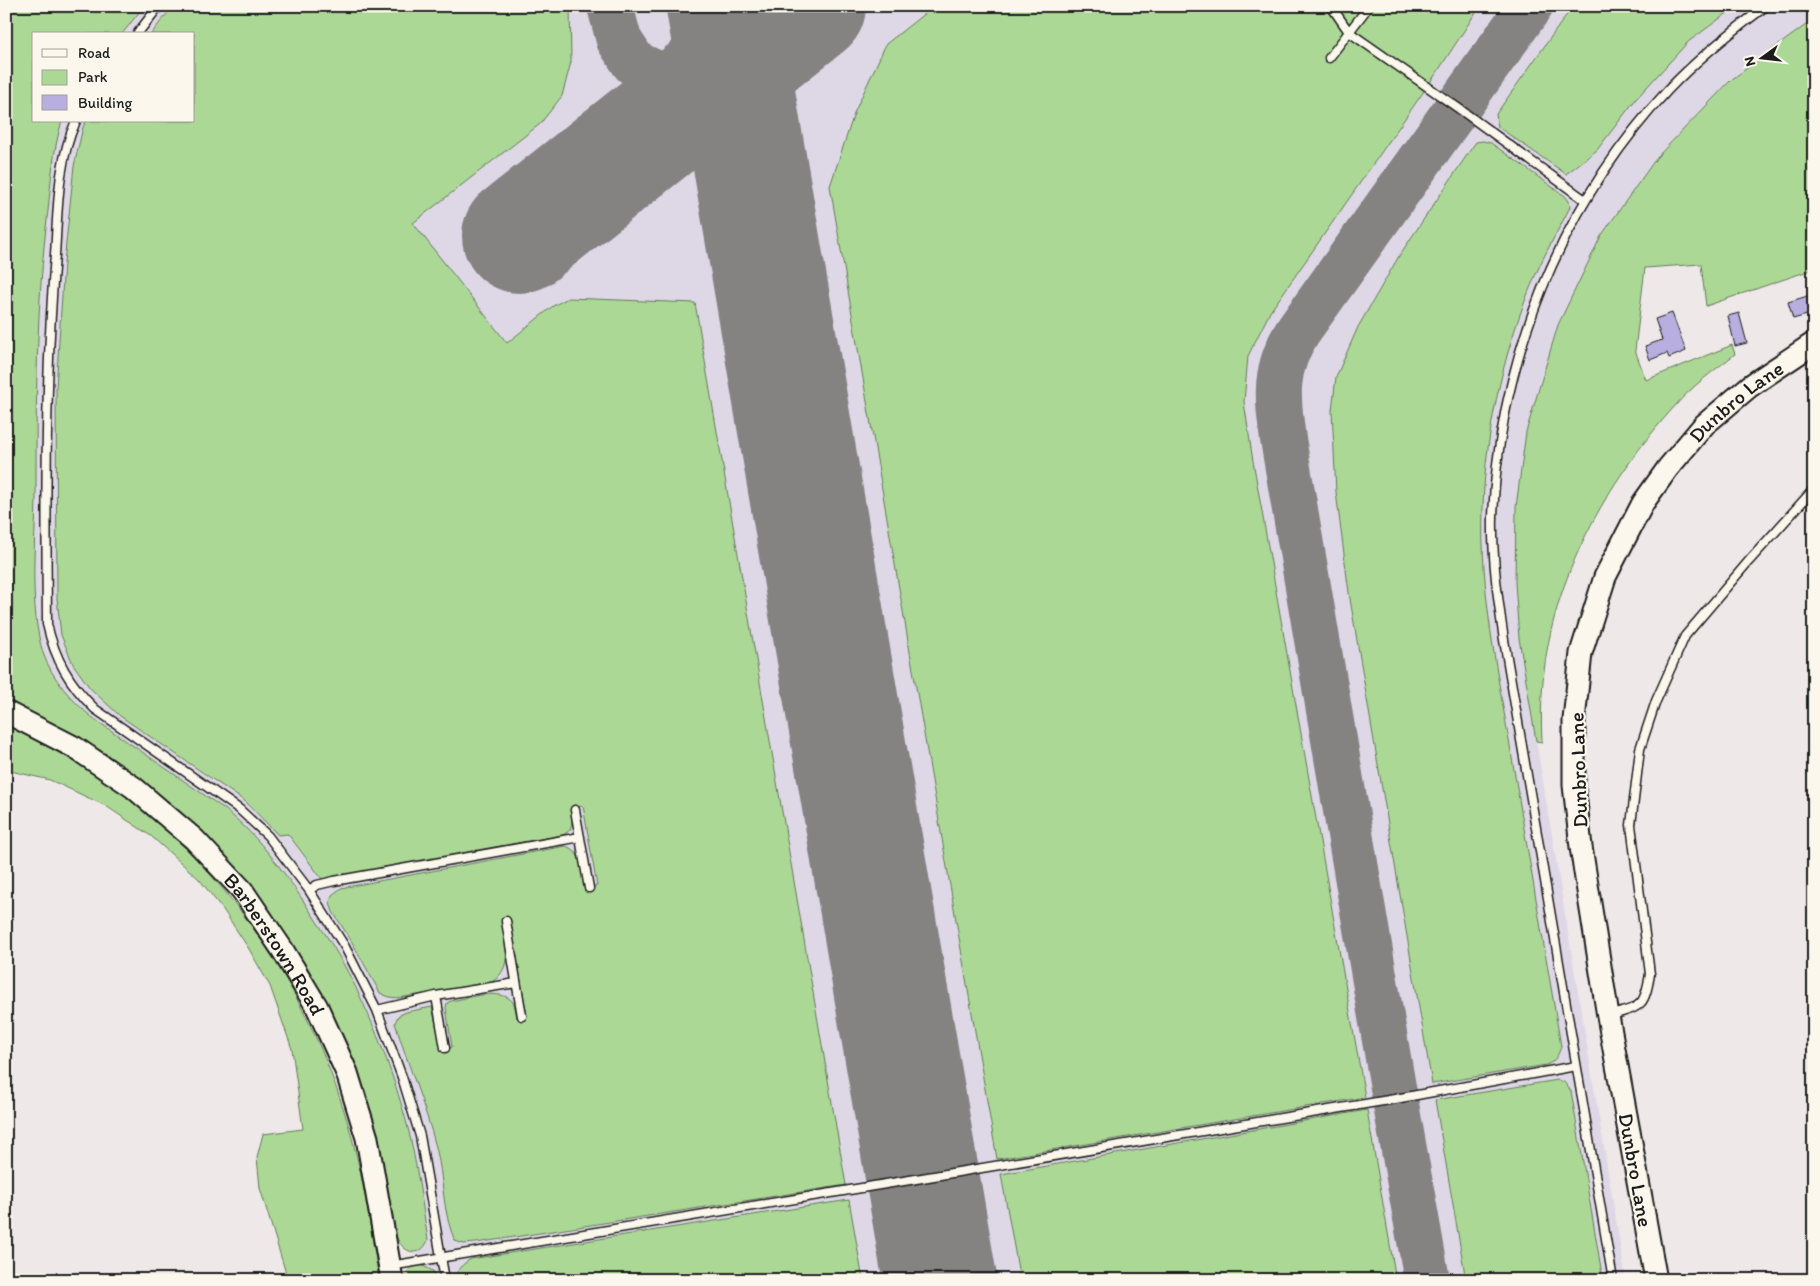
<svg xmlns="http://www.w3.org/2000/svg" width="1820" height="1286" font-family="Itim,sans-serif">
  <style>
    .built { fill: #ded7e6 }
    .green { fill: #acd896; stroke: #647a59 }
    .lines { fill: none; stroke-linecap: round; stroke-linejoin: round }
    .taxiway { stroke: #858282; stroke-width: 46 }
    .runway { stroke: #858282; stroke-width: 114 }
    .building { fill: #b8aedf; stroke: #1c1c1c }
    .service-casing { stroke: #1c1c1c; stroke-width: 11 }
    .secondary-casing { stroke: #1c1c1c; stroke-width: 25 }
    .service { stroke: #fbf7ec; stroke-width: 8 }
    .secondary { stroke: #fbf7ec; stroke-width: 21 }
    .labels { text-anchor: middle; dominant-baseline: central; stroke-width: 4.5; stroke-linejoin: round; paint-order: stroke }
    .street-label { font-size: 21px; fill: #1c1c1c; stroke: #fbf7ec }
  </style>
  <rect width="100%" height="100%" fill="#eee8e9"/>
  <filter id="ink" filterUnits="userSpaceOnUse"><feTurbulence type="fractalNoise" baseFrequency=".02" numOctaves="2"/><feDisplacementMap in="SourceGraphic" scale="10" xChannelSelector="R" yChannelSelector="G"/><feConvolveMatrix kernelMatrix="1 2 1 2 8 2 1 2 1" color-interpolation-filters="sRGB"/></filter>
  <g filter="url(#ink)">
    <!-- built -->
    <path class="built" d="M63,6H1814V19L1731,80L1657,157L1601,236L1558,325L1526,432L1516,507L1515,583L1519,638L1626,1280H421L412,1222L390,1116L244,847L35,694L6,229L34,121H194V34H45Z"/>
    <!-- green -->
    <path class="green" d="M6,6H144L122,34H34V121H62C53,150 51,181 48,211C36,306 36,402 36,498C35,545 29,608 43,653C52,679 72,701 93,718L226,810C261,839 286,874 310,911C319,925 329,939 337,953C367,1003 393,1071 408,1128C417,1165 422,1202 428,1240C421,1258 404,1254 397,1238L378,1144L366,1099L342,1037L308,968L269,911L222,852L182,814L138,778L108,755L35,714L6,700Z
      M173,6H570L571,62L562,96L540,124L413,223L507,343L553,306L568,298L695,303L846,1185L476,1243L464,1244L455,1241C442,1212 444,1178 436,1147C425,1105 408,1065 395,1023L398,1016L406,1012L432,1007L442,1050L452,1047L446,1008L447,1003L451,1001C468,998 501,987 513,1002C515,1006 516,1013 517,1018L527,1016L510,920L502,922C505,944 514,967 492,982L399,998L389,997L380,993L352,942L333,912L330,902L332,895L341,888L566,846C583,853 581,870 585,887L597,886L583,806L571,808L572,822L570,830L563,835L322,879L288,834L278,835L246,802L120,716L90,688L73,664L61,635L57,598L56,388L64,263L74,166L83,127L86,121H194V34H151Z
      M934,6H1480L1438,71L1270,312L1248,356L1244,402L1252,455L1365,1097L997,1159L830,186L855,111L886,44Z
      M1573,6H1737L1688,42L1636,99L1597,150L1566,174L1498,127L1496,114Z
      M1814,19V269L1706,306L1701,264L1645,268L1635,350L1646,380L1732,345L1735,354C1715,370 1692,386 1675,406C1607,481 1552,578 1543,681C1541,701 1541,721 1542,742L1536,741L1519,638L1515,583L1516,507L1526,432L1558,325L1601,236L1657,157L1731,80Z
      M1483,141L1491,143L1565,196L1569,201L1570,207C1560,227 1549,246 1540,265C1507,336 1485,429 1483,508C1480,590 1497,671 1511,752C1528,850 1544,948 1561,1046C1558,1056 1556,1061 1546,1065L1432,1084L1349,593L1336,492L1332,410L1336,377L1358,327L1399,256L1471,149L1476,142Z
      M6,725C36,741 67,756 96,775C222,858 313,993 352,1138C365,1185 371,1232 379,1280H288L260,1188L257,1157L263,1134L303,1129L292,1049L270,986L249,949L224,911L199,879L151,836L106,806L50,780L6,770Z
      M1558,1080L1564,1082L1571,1091L1603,1280H1466L1435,1100Z
      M1367,1110L1396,1280H1020L1001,1174Z
      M849,1200L863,1280H454C457,1270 462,1264 471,1259Z
      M421,1265L433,1271L436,1280H403C406,1270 411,1267 421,1265Z"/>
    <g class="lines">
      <!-- taxiway -->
      <path class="taxiway" d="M610,6L619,40L634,63L659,75L680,81L723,74
        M1427,1280L1395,1099L1283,439C1277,396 1274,369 1298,331L1530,6"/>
      <!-- runway -->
      <path class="runway" d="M723,6L940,1280
        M519,236L809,6"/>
    </g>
    <!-- building -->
    <path class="building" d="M1814,294V313L1793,319L1788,302Z
      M1672,313L1686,351L1669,358L1667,353L1650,360L1645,346L1662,340L1655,319Z
      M1739,313L1747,343L1735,346L1728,316Z"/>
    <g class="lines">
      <defs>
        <path id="service" d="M1331,6L1349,32L1458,108L1585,200
          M137,34L159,6
          M1329,58L1369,6
          M76,121C57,163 58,211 55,255C45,378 46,501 47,624C55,659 69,684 95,709L239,809L268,836L309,890L345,947L377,1010L402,1077L420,1136L445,1280
          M575,810L589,888
          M309,890L317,885L334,881L580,837
          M506,921L522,1016
          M436,996L445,1048
          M377,1010L436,996L516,983
          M1609,1016C1641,1006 1644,1009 1650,974L1631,825L1640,749L1656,701L1685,636L1748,562L1814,489
          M390,1266L922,1178L1395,1099L1576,1066
          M1613,1280L1504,640C1498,599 1492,558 1493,517C1499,359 1561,205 1668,90C1698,58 1731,32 1766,6"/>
        <g id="secondary">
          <path id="s1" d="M6,712L74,747L133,787L194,839L242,890L282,949L317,1007L347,1073L367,1138L392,1280"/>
          <path id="s2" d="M1656,1280L1608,1016L1581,847L1574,785V720L1581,653L1605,577L1643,503L1668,468L1704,425L1750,386L1814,343"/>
        </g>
      </defs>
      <!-- service casing -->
      <use href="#service" class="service-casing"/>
      <!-- secondary casing -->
      <use href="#secondary" class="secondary-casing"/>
      <!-- service -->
      <use href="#service" class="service"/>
      <!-- secondary -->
      <use href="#secondary" class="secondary"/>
    </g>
  </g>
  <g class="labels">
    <!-- street labels -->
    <g class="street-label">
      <text stroke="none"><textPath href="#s2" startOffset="936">Dunbro Lane</textPath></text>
      <text transform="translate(1578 770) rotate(-92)">Dunbro Lane</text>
      <text stroke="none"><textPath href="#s1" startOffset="361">Barberstown Road</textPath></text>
      <text transform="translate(1636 1170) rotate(80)">Dunbro Lane</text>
    </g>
  </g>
  <!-- margin -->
  <rect width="1820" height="1286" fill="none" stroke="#fbf7ec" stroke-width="25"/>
  <rect x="12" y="12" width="1795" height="1261" fill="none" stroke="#1c1c1c" stroke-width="2" filter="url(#ink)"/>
  <!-- legend -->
  <rect x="32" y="32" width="162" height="90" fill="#fbf7ec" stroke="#a29f99"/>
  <rect x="42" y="49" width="25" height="8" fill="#fbf7ec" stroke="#a29f99"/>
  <text x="78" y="58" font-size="15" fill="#1c1c1c">Road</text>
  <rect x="42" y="70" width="25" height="15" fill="#acd896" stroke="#a29f99"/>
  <text x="78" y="82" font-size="15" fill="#1c1c1c">Park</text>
  <rect x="42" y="95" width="25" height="15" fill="#b8aedf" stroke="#a29f99"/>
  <text x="78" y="108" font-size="15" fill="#1c1c1c">Building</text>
  <!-- north arrow -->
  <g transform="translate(1762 58) rotate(255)" stroke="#fbf7ec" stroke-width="4" paint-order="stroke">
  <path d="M0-4L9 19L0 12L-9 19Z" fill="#1c1c1c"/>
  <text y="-8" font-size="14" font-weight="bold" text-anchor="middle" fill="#1c1c1c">N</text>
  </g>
</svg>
